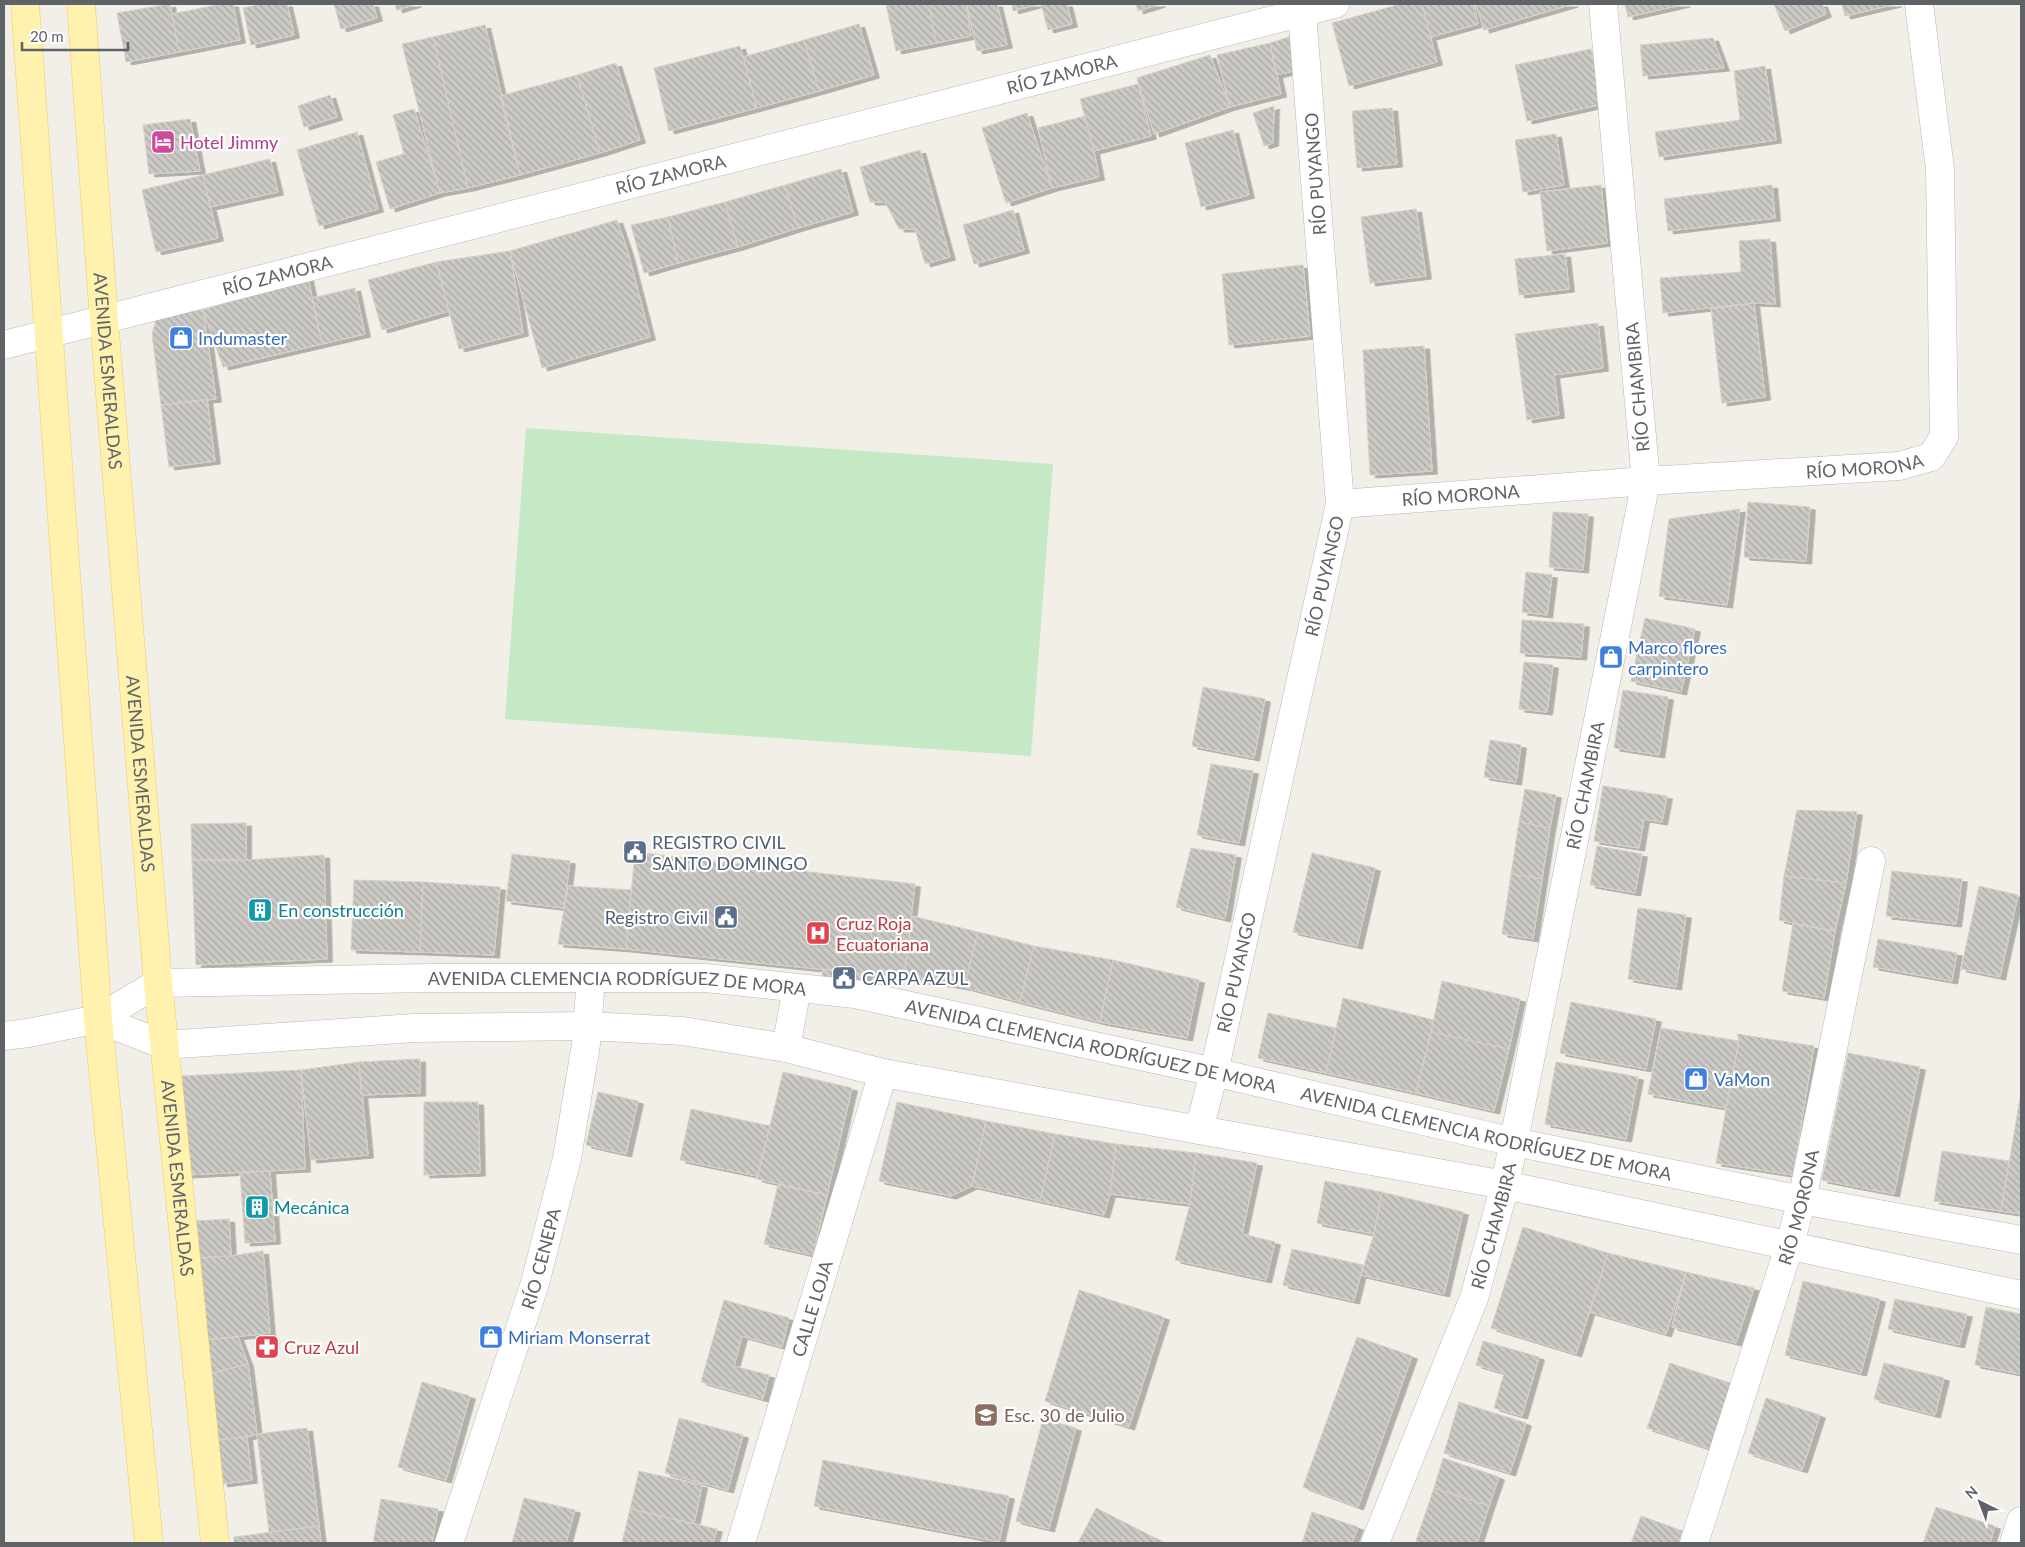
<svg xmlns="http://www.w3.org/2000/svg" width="2025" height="1547" font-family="Lato,sans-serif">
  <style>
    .pitch { fill: #c5e8c5 }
    .building { fill: url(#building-back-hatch); stroke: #d6d1c6; filter: url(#shadow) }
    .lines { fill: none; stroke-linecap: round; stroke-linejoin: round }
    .minor-casing { stroke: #b5b8bc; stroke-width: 29 }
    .major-casing { stroke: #f2c960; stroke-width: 29 }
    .minor { stroke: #fff; stroke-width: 28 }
    .major { stroke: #fff2af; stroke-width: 28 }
    .labels { text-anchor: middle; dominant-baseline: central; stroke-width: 4.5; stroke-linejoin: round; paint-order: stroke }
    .street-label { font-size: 18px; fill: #5f6368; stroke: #fff }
    .hotel-label { font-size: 18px; fill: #b23c85; stroke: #fff; text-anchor: start }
    .shop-label { font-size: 18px; fill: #366cbe; stroke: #fff; text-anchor: start }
    .service-label { font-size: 18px; fill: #4e5e75; stroke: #fff; text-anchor: start }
    .culture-label { font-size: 18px; fill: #0d838f; stroke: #fff; text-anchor: start }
    .health-label { font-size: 18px; fill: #be3a42; stroke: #fff; text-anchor: start }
    .education-label { font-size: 18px; fill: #785e54; stroke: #fff; text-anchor: start }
  </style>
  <defs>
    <pattern id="building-back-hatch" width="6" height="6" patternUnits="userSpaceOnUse" patternTransform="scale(1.25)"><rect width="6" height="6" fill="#cccac5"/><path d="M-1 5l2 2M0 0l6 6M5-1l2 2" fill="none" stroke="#a9a8a4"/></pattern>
    <filter id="shadow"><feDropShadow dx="5.5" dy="3" stdDeviation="0" flood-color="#0004"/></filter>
  </defs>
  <rect width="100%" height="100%" fill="#f1efe8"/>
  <!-- pitch -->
  <path class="pitch" d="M526,428L1053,464L1031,756L505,719Z"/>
  <!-- building -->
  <path class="building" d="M170,4L179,52L126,62L117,13Z
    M222,4H233L240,40L179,52L172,14Z
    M263,4H287L294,35L251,45L243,8Z
    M334,4H373L377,18L341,29Z
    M395,4H416L397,10Z
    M886,4H929L936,43L896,51Z
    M929,4H966L971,36L936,43Z
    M967,4H997L1007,45L977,51Z
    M1012,4H1039L1013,11Z
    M1041,4H1067L1072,24L1048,30Z
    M1136,4H1160L1138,11Z
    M1401,4H1422L1437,62L1349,86L1332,23Z
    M1422,4H1474L1478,24L1431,37Z
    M1476,4H1573L1484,30Z
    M1625,4H1685L1628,17Z
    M1774,4H1822L1826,14L1785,31Z
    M1842,4H1896L1845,16Z
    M859,24L874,75L819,91L804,40Z
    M485,25L520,175L468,188L433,37Z
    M1292,36L1302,69L1276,75L1270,43Z
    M433,37L468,188L440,193L402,44Z
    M1713,38L1724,68L1643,76L1640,45Z
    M804,40L819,91L757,108L743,57Z
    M1270,43L1281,94L1230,107L1217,55Z
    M740,46L757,108L669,131L654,68Z
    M1591,49L1603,104L1527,121L1515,65Z
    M1210,55L1230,107L1154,134L1137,78Z
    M616,63L640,140L600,153L577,75Z
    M1765,66L1776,140L1659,157L1655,132L1740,120L1734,71Z
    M577,75L600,153L520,175L500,96Z
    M1138,84L1151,136L1094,151L1080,99Z
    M330,95L337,117L304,127L298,106Z
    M1274,106L1273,143L1264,146L1253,113Z
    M1392,108L1397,164L1357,168L1352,111Z
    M414,109L440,193L390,209L376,162L404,154L393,115Z
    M1027,113L1052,188L1006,203L982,128Z
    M1085,116L1094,151L1099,177L1052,188L1038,128Z
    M190,119L200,171L149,174L143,125Z
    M1233,130L1249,195L1201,207L1185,143Z
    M357,132L378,209L319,226L297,150Z
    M1556,134L1564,185L1523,192L1515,140Z
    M920,150L950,257L925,264L915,229H899L885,202H870L860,167Z
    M270,159L278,192L210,207L203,175Z
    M841,169L853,212L798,228L785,185Z
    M203,175L218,238L156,252L142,190Z
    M785,185L798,228L738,247L725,202Z
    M1601,185L1607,243L1547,251L1540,192Z
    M1772,185L1775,218L1668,231L1664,199Z
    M725,202L738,247L678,263L668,217Z
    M1416,209L1426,276L1370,283L1361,217Z
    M1013,210L1024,250L974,264L963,225Z
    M668,217L678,263L644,273L631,225Z
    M617,220L628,252L650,337L542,368L510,251Z
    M1770,239L1775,304L1754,303L1663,313L1660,278L1741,272L1739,241Z
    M510,251L523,333L459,349L436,262Z
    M1565,254L1569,289L1519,295L1515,259Z
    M436,262L449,311L382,330L368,280Z
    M1303,265L1310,336L1229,345L1222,274Z
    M308,278L322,344L223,367L203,310Z
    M355,288L365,334L322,344L312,298Z
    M1754,303L1765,397L1722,403L1711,309Z
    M203,310L216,399L161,405L152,334L157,317Z
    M1598,323L1603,368L1554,375L1559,415L1527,420L1515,334Z
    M1424,346L1432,471L1370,475L1363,350Z
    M207,399L215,461L169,467L161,405Z
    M1748,502L1810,507L1806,561L1744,557Z
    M1740,509L1727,605L1659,596L1669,519Z
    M1553,512L1588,514L1583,570L1549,567Z
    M1526,572L1552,575L1547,615L1522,612Z
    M1645,618L1695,629L1681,692L1631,681Z
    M1522,620L1584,624L1581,657L1520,653Z
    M1524,662L1553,665L1547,712L1519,709Z
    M1203,687L1265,699L1254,758L1192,746Z
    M1623,690L1668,697L1659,755L1614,748Z
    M1490,740L1521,745L1516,782L1484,777Z
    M1211,764L1253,771L1239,843L1197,835Z
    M1603,786L1667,796L1662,822L1644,819L1639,848L1594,841Z
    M1525,789L1556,795L1550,828L1519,822Z
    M1797,810L1857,812L1846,883L1784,876Z
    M1519,822L1550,828L1542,879L1511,874Z
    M246,823V860H192L191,824Z
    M1597,846L1642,854L1635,893L1590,885Z
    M1191,848L1236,855L1225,919L1176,907Z
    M635,852L915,884L904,978L626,949Z
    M1312,853L1375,868L1357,946L1293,932Z
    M512,854L570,861L564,908L506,901Z
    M324,855L327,959L196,965L192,860H246Z
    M1892,871L1962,879L1956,924L1886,916Z
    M1511,874L1542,879L1533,939L1502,934Z
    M1784,876L1846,883L1835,931L1779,920Z
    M354,880L423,882L420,952L351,950Z
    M423,882L500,887L494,955L420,952Z
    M568,886L631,890L626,949L558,944Z
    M1979,886L2018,895L2000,977L1961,969Z
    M1638,908L1686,915L1676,987L1628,979Z
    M912,916L978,932L964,987L904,978Z
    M1793,924L1835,931L1824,998L1782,991Z
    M978,932L1034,946L1020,1002L964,987Z
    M1878,939L1957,953L1952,981L1873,967Z
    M1034,946L1113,960L1100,1022L1020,1002Z
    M1113,960L1199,980L1187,1038L1100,1022Z
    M823,969L867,974L865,987L821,982Z
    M1442,981L1520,999L1509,1049L1431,1032Z
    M1343,998L1434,1020L1416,1093L1326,1073Z
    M1571,1002L1656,1019L1646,1069L1560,1053Z
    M1268,1013L1336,1028L1326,1073L1258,1058Z
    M1661,1028L1739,1041L1726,1108L1648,1094Z
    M1431,1032L1509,1049L1494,1111L1416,1093Z
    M1737,1034L1814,1046L1793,1175L1716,1163L1739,1041Z
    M1848,1053L1920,1067L1894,1194L1822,1180Z
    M420,1059V1093L361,1095L359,1062Z
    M359,1062L368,1155L311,1160L301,1070Z
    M1556,1062L1638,1077L1626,1139L1545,1124Z
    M301,1070L305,1169L185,1175L180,1076Z
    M783,1072L852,1088L827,1195L757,1179Z
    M598,1092L638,1101L626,1154L586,1145Z
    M2020,1098H2021V1214L2001,1211Z
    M424,1102H478L480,1173L424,1175Z
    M897,1102L986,1121L972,1186L951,1196L879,1181Z
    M691,1109L770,1126L757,1176L680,1160Z
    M986,1121L1055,1134L1040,1201L972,1186Z
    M1055,1134L1116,1144L1110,1194L1104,1215L1040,1201Z
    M1116,1144L1196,1153L1190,1204L1110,1194Z
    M1942,1151L2009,1161L2001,1211L1934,1201Z
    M1196,1153L1257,1163L1242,1234L1275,1242L1266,1280L1175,1260L1190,1204Z
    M270,1171L275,1241L245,1243L240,1173Z
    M1325,1181L1382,1192L1374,1234L1317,1223Z
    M778,1185L827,1195L813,1255L764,1244Z
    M1382,1192L1463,1212L1444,1294L1361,1275L1374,1234Z
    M229,1219L231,1256L197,1258L195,1221Z
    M1523,1227L1608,1253L1576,1354L1491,1328Z
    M1292,1249L1363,1265L1354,1301L1283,1285Z
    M263,1251L270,1333L206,1340L197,1258L231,1256Z
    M1608,1253L1686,1272L1666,1334L1590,1312Z
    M1686,1272L1754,1288L1736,1343L1672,1327Z
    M1803,1281L1880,1299L1861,1373L1785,1355Z
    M1079,1290L1164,1317L1129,1427L1045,1401Z
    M1895,1299L1967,1314L1959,1345L1888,1329Z
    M724,1300L789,1318L782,1347L742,1336L734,1366L769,1375L763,1399L701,1382Z
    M1986,1307L2021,1314V1374L1975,1365Z
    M238,1337L248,1364L204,1375L206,1340Z
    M1357,1337L1412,1356L1358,1507L1303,1487Z
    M1483,1341L1539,1357L1522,1416L1494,1408L1504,1373L1476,1365Z
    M1670,1363L1739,1386L1716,1451L1647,1428Z
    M1884,1363L1944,1378L1935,1415L1874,1399Z
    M248,1364L257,1434L247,1437L216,1440L204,1375Z
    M422,1382L470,1396L446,1480L398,1467Z
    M1766,1398L1820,1415L1802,1470L1748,1453Z
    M1459,1402L1526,1423L1510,1473L1444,1453Z
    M679,1418L743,1435L728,1490L665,1473Z
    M1043,1419L1076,1428L1049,1529L1016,1521Z
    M307,1428L319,1526L269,1532L257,1434Z
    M247,1437L252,1480L222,1484L216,1440Z
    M1443,1458L1499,1477L1489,1506L1434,1488Z
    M823,1460L1009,1496L999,1542L814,1506Z
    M639,1471L702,1485L694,1524L630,1509Z
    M1434,1488L1489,1506L1477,1543H1423L1416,1541Z
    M524,1498L575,1510L566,1543H512Z
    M381,1499L438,1509L432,1543H373Z
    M1936,1507L1995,1526L1990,1543H1923Z
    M1096,1508L1165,1543H1078Z
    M630,1509L717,1529L713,1543H622Z
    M1312,1512L1358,1527L1352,1543H1302Z
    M1641,1516L1683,1531L1678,1543H1631Z
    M319,1526L321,1543H234V1537Z"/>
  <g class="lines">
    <defs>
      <g id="minor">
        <path id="s1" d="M4,345L1335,4"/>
        <path id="s2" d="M1340,504L1646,481L1899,466L1931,457L1944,437L1940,169L1919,4"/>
        <path d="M98,1019L164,1045L414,1028L587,1026L683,1031L786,1048L883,1073L1505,1185L2021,1295"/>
        <path id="s3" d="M4,1036L28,1033L98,1019L158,983L431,978H706L855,994L1214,1072L1514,1142L1802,1200L2021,1240"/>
        <path d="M786,1048L797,988"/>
        <path id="s4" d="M1199,1130L1214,1072L1340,504L1302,12"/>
        <path id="s5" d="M449,1543L535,1283L567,1158L586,1044L591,978"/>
        <path id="s6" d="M741,1543L883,1073"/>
        <path id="s7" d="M1375,1543L1474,1298L1505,1185L1646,481L1603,4"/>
        <path id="s8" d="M1694,1543L1789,1247L1802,1200L1871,861"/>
        <path d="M2014,1543L2021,1521"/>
      </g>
      <g id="major">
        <path d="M25,4L98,1019L149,1543"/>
        <path id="s9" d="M81,4L104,320L158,983L215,1543"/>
      </g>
    </defs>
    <!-- minor casing -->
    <use href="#minor" class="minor-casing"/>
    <!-- major casing -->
    <use href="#major" class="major-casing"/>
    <!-- minor -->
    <use href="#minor" class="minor"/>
    <!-- major -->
    <use href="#major" class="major"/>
  </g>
  <!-- icons -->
  <defs>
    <symbol id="hotel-square" viewBox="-11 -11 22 22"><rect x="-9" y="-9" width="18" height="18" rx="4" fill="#d1479c" stroke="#fff"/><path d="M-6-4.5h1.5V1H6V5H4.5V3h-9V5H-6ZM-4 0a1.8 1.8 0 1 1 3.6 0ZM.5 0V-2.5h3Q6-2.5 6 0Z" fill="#fff"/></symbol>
    <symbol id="shop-square" viewBox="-11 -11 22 22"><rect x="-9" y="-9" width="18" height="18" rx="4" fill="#3f7fe0" stroke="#fff"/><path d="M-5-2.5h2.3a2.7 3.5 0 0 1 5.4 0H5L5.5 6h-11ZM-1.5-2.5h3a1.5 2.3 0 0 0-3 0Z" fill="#fff"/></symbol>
    <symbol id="civic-square" viewBox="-11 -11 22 22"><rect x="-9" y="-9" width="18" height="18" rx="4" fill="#5c6f8a" stroke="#fff"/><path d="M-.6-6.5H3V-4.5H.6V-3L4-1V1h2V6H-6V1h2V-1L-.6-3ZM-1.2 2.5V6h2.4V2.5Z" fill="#fff"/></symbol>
    <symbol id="building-square" viewBox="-11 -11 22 22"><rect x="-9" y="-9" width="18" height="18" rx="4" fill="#0f9aa8" stroke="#fff"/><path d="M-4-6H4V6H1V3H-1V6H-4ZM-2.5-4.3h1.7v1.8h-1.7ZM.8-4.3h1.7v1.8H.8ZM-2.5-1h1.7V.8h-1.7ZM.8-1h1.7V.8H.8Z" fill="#fff"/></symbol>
    <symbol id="hospital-square" viewBox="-11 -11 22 22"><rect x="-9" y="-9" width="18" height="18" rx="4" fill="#e0444e" stroke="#fff"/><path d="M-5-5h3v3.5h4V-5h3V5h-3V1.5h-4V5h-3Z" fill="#fff"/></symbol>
    <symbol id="pharmacy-square" viewBox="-11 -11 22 22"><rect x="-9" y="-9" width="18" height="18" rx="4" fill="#e0444e" stroke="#fff"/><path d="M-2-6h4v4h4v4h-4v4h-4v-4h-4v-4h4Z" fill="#fff"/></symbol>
    <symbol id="school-square" viewBox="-11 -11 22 22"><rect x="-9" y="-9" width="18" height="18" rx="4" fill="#8d6e63" stroke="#fff"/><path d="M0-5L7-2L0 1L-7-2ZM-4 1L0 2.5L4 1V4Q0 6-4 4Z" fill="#fff"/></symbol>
  </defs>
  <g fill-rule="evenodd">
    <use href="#hotel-square" x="149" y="128" width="28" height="28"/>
    <use href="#shop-square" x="167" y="324" width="28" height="28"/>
    <use href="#shop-square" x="1597" y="643" width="28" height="28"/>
    <use href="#civic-square" x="621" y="838" width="28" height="28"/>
    <use href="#building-square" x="246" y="896" width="28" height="28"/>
    <use href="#civic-square" x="712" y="903" width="28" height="28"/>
    <use href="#hospital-square" x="804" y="919" width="28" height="28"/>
    <use href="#civic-square" x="830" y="964" width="28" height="28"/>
    <use href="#shop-square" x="1682" y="1065" width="28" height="28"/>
    <use href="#building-square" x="243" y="1193" width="28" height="28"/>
    <use href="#shop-square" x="477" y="1323" width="28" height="28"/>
    <use href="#pharmacy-square" x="253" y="1333" width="28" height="28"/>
    <use href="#school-square" x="972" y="1401" width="28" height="28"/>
  </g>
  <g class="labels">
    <!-- street labels -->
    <g class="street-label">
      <text stroke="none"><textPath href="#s1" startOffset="1092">RÍO ZAMORA</textPath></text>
      <text transform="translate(1315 174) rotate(-94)">RÍO PUYANGO</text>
      <text stroke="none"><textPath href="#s1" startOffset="688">RÍO ZAMORA</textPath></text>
      <text stroke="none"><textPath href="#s1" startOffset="282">RÍO ZAMORA</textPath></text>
      <text stroke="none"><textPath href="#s9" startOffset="368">AVENIDA ESMERALDAS</textPath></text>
      <text transform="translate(1637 387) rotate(-95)">RÍO CHAMBIRA</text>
      <text stroke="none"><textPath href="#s2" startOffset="526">RÍO MORONA</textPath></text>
      <text stroke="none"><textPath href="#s2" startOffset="121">RÍO MORONA</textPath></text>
      <text stroke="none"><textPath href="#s4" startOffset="568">RÍO PUYANGO</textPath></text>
      <text stroke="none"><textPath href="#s9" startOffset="772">AVENIDA ESMERALDAS</textPath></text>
      <text stroke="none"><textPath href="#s7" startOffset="789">RÍO CHAMBIRA</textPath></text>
      <text stroke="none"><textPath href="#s4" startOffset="162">RÍO PUYANGO</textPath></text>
      <text stroke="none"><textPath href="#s3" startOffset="625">AVENIDA CLEMENCIA RODRÍGUEZ DE MORA</textPath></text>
      <text stroke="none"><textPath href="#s3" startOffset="1105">AVENIDA CLEMENCIA RODRÍGUEZ DE MORA</textPath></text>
      <text stroke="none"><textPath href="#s3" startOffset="1510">AVENIDA CLEMENCIA RODRÍGUEZ DE MORA</textPath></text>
      <text stroke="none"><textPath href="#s9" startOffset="1178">AVENIDA ESMERALDAS</textPath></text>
      <text stroke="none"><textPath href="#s8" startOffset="352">RÍO MORONA</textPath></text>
      <text stroke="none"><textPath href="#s7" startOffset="339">RÍO CHAMBIRA</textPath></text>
      <text stroke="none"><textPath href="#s5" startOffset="299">RÍO CENEPA</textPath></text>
      <text stroke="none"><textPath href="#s6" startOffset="245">CALLE LOJA</textPath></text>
    </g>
    <!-- hotel labels -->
    <g class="hotel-label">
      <text x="180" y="142">Hotel Jimmy</text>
    </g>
    <!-- shop labels -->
    <g class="shop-label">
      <text x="198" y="338">Indumaster</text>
      <text x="1628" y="647">Marco flores<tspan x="1628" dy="21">carpintero</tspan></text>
      <text x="1714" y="1079">VaMon</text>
      <text x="508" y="1337">Miriam Monserrat</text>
    </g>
    <!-- service labels -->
    <g class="service-label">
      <text x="652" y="842">REGISTRO CIVIL<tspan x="652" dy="21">SANTO DOMINGO</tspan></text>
      <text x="708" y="917" text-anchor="end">Registro Civil</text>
      <text x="862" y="978">CARPA AZUL</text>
    </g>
    <!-- culture labels -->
    <g class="culture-label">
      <text x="278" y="910">En construcción</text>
      <text x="274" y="1207">Mecánica</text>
    </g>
    <!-- health labels -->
    <g class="health-label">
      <text x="836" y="923">Cruz Roja<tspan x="836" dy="21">Ecuatoriana</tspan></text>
      <text x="284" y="1347">Cruz Azul</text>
    </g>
    <!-- education labels -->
    <g class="education-label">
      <text x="1004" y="1415">Esc. 30 de Julio</text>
    </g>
  </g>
  <!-- border -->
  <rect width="2025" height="1547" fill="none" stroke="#5f6368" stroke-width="10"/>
  <!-- north arrow -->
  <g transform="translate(1980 1502) rotate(318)" stroke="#ffffff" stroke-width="4" paint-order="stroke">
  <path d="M0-4L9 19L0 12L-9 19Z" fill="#5f6368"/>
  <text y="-8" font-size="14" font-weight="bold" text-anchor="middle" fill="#5f6368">N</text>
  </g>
  <!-- scale -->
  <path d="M22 42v8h106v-8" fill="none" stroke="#5f6368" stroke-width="2.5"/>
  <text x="30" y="42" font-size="15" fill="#5f6368" stroke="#ffffff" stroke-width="4" paint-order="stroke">20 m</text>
</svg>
